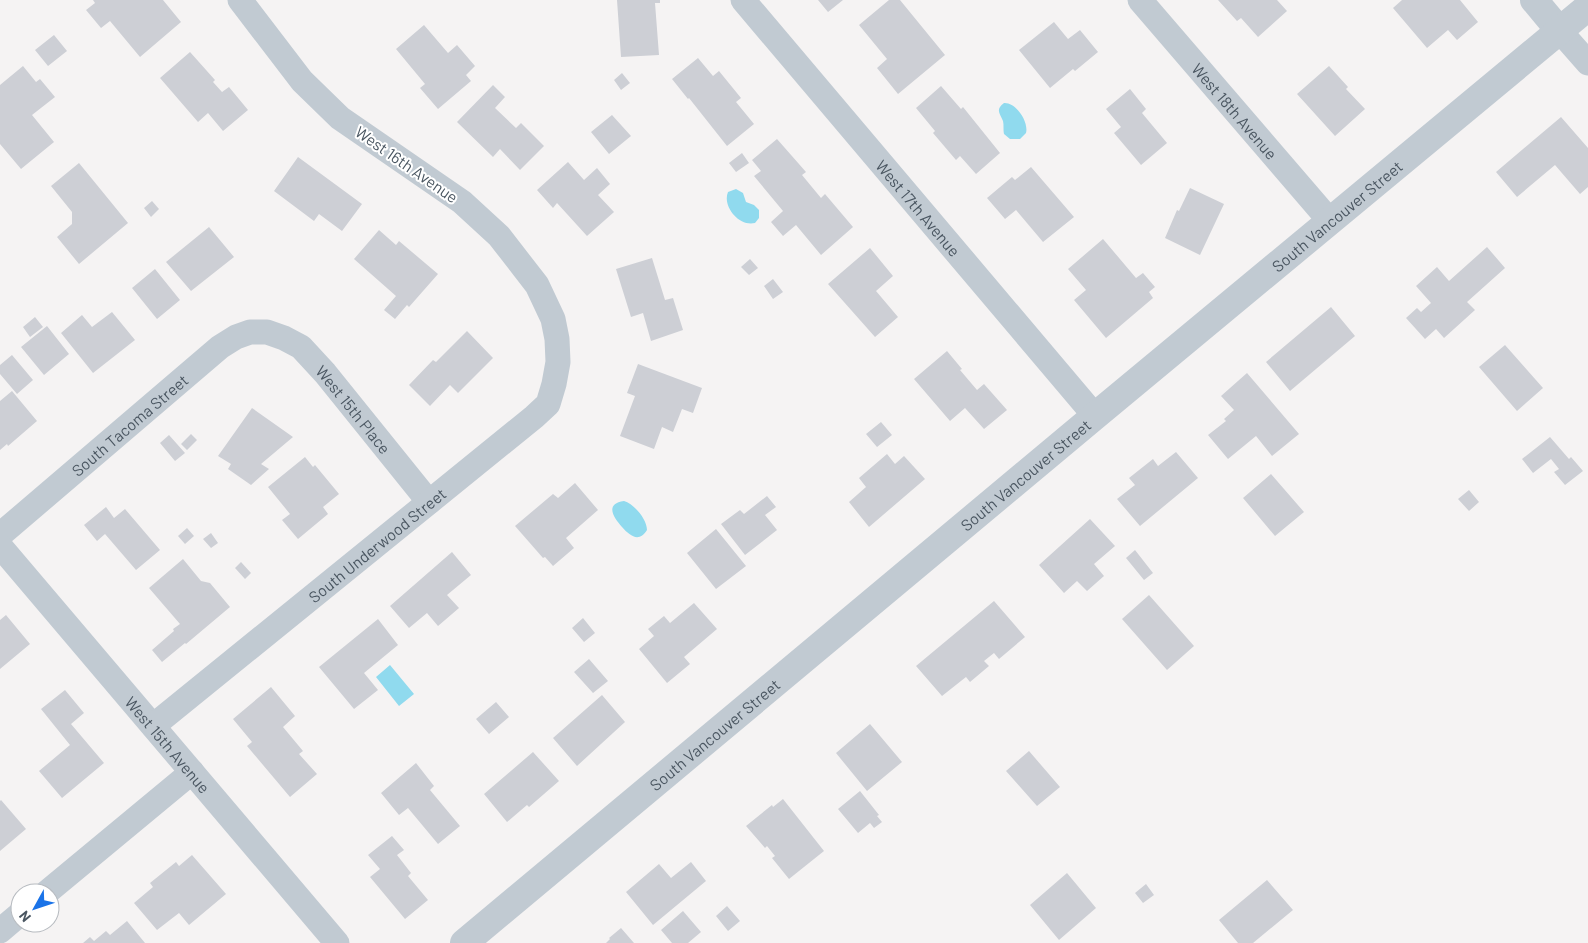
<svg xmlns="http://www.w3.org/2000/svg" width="1588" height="943" font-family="Barlow,sans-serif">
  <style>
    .water { fill: #90daee }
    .building { fill: #cdcfd5 }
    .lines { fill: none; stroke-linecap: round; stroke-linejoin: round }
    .minor { stroke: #c1cad2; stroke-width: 25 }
    .tertiary { stroke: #c1cad2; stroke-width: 28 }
    .labels { text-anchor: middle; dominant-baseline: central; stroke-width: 4; stroke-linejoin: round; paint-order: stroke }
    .street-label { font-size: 16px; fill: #4a5661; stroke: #fff }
  </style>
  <rect width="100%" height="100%" fill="#f5f3f3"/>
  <!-- water -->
  <path class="water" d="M1004,103C1016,102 1029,122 1026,133L1020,139H1010L1004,134C1003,129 1004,125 1003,121C1000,113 995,110 1004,103Z
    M736,189L743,193L746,202L754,205L759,210V218L755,223C739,227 722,206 728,192Z
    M624,501C634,504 647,519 647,530C639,543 630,536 622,527C614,518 604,504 624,501Z
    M390,665L414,694L399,706L376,677Z"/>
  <!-- building -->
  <path class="building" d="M93,0H163L181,22L140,57L110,21L101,28L86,10L95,3Z
    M617,0H660V3H655L659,55L621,57Z
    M818,0H843L828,12Z
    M889,0H900L945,55L898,94L877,68L887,59L859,25Z
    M1218,0H1277L1287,11L1258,37L1241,18L1237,21Z
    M1402,0H1460L1478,22L1457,40L1448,30L1427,48L1393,8Z
    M1054,22L1068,39L1080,30L1098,52L1075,71L1073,69L1050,88L1019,50Z
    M424,25L448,53L457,45L475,66L466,75L471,81L438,109L420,88L425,84L396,49Z
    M54,35L67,51L48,66L35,50Z
    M190,52L215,80L213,82L222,92L229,87L248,110L223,131L208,113L198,122L160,78Z
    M698,58L713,76L719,71L741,98L736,102L754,124L727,146L689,98L688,99L672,79Z
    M23,66L36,82L40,79L55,97L32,115L54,142L21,169L0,144V85Z
    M1329,66L1348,87L1346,89L1365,109L1335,136L1297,94Z
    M622,73L630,83L621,90L614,80Z
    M493,85L505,97L495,108L516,128L521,123L544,146L520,170L500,149L493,157L457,122Z
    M941,86L961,109L963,107L1000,153L976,174L960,156L956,160L933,133L935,131L916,108Z
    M1130,89L1146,109L1142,113L1167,143L1141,165L1114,133L1121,127L1106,109Z
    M612,115L631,136L609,154L591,132Z
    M1561,117L1588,148V187L1580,194L1555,165L1517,197L1496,172Z
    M777,139L806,172L802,175L821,198L825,194L853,227L821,255L796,225L783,236L771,222L783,211L754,176L761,171L752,160Z
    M742,153L749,163L736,172L729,163Z
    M298,157L362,204L342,231L319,214L314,221L274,191Z
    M568,162L584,180L597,168L610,184L598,195L614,212L587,236L557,203L553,208L537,190Z
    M79,163L128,223L79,264L57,237L72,224V212L51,186Z
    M1031,167L1074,217L1043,242L1016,210L1005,219L987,198L1012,177L1015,180Z
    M1190,188L1224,204L1200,255L1165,238L1177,210L1179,211Z
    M152,201L159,209L151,217L144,208Z
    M209,227L234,257L191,291L166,262Z
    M379,230L396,245L399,241L438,274L409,307L407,305L395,319L384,310L396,296L354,259Z
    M1103,239L1136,278L1143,273L1155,287L1149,292L1153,298L1106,338L1074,300L1086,290L1068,269Z
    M1487,247L1505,268L1467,302L1475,310L1444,338L1436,329L1425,339L1406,318L1417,308L1421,312L1431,303L1416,286L1437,267L1449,281Z
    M870,248L893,276L876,291L898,317L875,337L828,284Z
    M652,258L665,300L673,298L683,330L651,341L643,313L631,317L616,269Z
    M750,259L758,268L749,275L741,267Z
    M155,269L180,300L157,319L132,288Z
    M773,279L783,292L773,299L764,286Z
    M1331,307L1355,336L1290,391L1266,362Z
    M112,312L135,340L93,373L61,333L82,315L92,327Z
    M35,317L43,327L30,337L23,327Z
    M47,326L69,354L44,375L21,347Z
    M467,331L493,358L458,393L450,385L430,406L409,385L433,360L436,362Z
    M1505,345L1543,388L1517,411L1479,367Z
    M947,351L962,369L960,370L977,390L984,384L1007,410L984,429L965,408L950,421L914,379Z
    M12,355L33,380L17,394L0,374V365Z
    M638,364L702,388L693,413L682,409L673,432L662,427L654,449L620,436L635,396L627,393Z
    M1247,373L1299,434L1272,456L1256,436L1228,459L1208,435L1226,421L1224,419L1234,410L1221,396Z
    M12,391L37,421L8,446L7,444L0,450V401Z
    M252,408L293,437L261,464L269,469L251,485L228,469L231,464L218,456Z
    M881,422L892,435L877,447L866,434Z
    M191,434L197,440L187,450L181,444Z
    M169,435L185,453L175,461L160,443Z
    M1550,437L1569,459L1571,457L1583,471L1565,485L1554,472L1559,469L1551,459L1533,473L1522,459Z
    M1176,452L1198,478L1140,526L1117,499L1135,485L1129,478L1153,459L1158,466Z
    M887,454L895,464L904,456L925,479L869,527L849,502L866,487L859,478Z
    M305,457L313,467L315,465L339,494L323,507L328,514L298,539L282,520L290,514L268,487Z
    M1271,474L1304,512L1275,536L1243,498Z
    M575,483L598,510L566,538L574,548L553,566L545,557L543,558L515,526L553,494L558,498Z
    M1469,490L1479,502L1469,511L1458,499Z
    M767,496L776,507L765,515L777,530L745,555L721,524L740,510L744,514Z
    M106,507L114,518L125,509L160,550L136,570L105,534L97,541L84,525Z
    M1090,519L1115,546L1094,564L1104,576L1087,591L1077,581L1064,593L1039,565Z
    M187,528L194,536L185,544L178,536Z
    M716,529L746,566L716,589L687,553Z
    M211,533L218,543L211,548L203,539Z
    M1135,550L1153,573L1144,580L1126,558Z
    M452,552L471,575L447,595L459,608L438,626L427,613L409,628L390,606Z
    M183,559L201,581L210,583L230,607L186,644L185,643L162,662L152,650L174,631L173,629L180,624L149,588Z
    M241,562L251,573L245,579L235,568Z
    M1149,595L1194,646L1167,670L1122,619Z
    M994,601L1025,637L999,659L994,653L984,661L989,666L970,682L966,677L942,696L916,666Z
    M694,603L717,629L684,657L690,664L667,683L639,649L654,636L648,629L664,616L670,623Z
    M6,615L30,644L0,669V620Z
    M583,618L595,633L584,642L572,628Z
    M378,619L398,645L364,673L378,690L354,709L319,667Z
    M589,659L608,681L593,693L574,672Z
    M271,687L295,716L283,727L303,751L299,754L317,774L290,797L247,746L252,742L233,719Z
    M65,690L84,713L71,724L104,763L62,798L39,771L70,745L41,709Z
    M602,695L625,722L577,766L553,738Z
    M496,702L509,717L489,734L476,719Z
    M870,724L902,762L867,791L836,753Z
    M1029,751L1060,787L1037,806L1006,771Z
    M533,752L559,781L529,807L527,805L507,822L484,794Z
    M416,763L434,786L430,790L460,826L438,844L408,808L399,815L381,793Z
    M860,791L879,815L877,816L882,822L874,828L870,823L858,833L838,809Z
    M783,799L824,851L789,879L772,858L775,856L767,846L765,848L746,826L772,805L773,807Z
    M1,800L26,829L0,851V801Z
    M392,836L404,850L397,855L411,873L408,876L428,900L405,919L370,877L380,869L368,855Z
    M192,855L226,894L189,925L179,913L157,930L134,903L153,887L150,883L176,862L179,866Z
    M691,862L706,881L653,925L626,892L659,864L671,878Z
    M1067,873L1096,908L1059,940L1030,905Z
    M1267,880L1293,910L1253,943H1238L1219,920Z
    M1146,884L1154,895L1143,903L1135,893Z
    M727,906L740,921L728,931L716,916Z
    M683,911L701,932L688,943H672L661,930Z
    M127,921L145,943H83L90,937L94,941L106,931L110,935Z
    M621,928L634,943H606L610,939L609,938Z"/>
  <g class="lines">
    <!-- minor -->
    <g class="minor">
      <path id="s1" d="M743,0L1095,416"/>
      <path id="s2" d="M1140,0L1330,221"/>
      <path d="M1559,30L1588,63"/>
      <path id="s3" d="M0,535L220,347L236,337L250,332H267L284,338L301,347L325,373L429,502"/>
      <path id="s4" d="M0,546L337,943"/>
      <path id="s5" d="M153,726L534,417L548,404L554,384L558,362L557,339L553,319L537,285L499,236L462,202L340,118L302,81L240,0"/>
      <path d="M46,893L192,772"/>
      <path d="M0,931L20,914"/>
    </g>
    <!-- tertiary -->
    <g class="tertiary">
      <path d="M1534,0L1559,30"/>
      <path id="s6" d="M464,943L1095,416L1588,7"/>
    </g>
  </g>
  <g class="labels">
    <!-- street labels -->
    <g class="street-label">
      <text stroke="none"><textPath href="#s2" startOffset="146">West 18th Avenue</textPath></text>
      <text transform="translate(407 164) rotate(35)">West 16th Avenue</text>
      <text stroke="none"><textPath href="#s1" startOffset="272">West 17th Avenue</textPath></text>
      <text stroke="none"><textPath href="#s6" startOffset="1136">South Vancouver Street</textPath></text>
      <text stroke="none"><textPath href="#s3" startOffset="459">West 15th Place</textPath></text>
      <text stroke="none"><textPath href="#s3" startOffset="170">South Tacoma Street</textPath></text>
      <text stroke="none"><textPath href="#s6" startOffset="731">South Vancouver Street</textPath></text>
      <text stroke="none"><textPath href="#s5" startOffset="288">South Underwood Street</textPath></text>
      <text stroke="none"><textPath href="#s6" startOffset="326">South Vancouver Street</textPath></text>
      <text stroke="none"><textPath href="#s4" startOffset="260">West 15th Avenue</textPath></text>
    </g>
  </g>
  <!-- north arrow -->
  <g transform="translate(35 908) rotate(230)"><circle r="24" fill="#ffffff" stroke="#b7bbc0"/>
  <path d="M0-4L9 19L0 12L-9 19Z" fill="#1a73e8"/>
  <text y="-8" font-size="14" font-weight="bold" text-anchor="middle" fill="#4a5661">N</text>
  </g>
</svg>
